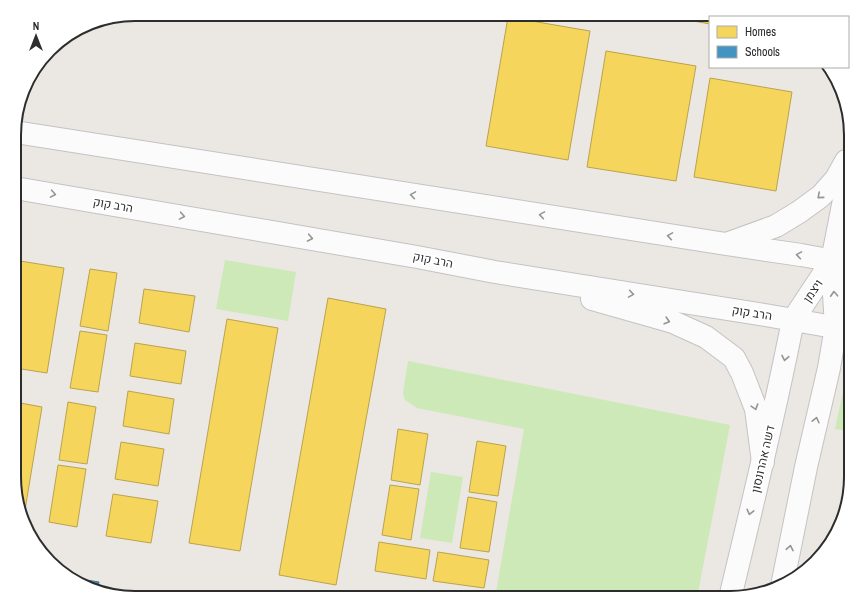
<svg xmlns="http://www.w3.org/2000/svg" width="865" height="612" font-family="'Archivo Narrow',Heebo,sans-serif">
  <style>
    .green { fill: #cde9b8 }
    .homes { fill: #f6d55c; stroke: #baa34e }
    .schools { fill: #4393c3; stroke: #3c7496 }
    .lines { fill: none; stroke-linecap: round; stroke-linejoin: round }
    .street-casing { stroke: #c4c3c3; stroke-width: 24 }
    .secondary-casing { stroke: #c4c3c3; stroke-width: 24 }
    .street { stroke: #fcfbfb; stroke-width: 22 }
    .secondary { stroke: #fcfbfb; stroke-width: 22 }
    .oneway { stroke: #949494 }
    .labels { text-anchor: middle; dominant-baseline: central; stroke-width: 4; stroke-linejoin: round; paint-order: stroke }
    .street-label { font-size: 12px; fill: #2d2d2d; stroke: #fff }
    .rim { fill: none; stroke: #2d2d2d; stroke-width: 2 }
  </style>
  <rect width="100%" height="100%" fill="#ebe7e2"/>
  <!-- green -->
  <path class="green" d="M225,260L296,272L288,321L216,309Z
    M408,361L665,412L730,425L697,598H495L524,429L417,408L405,400L403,393Z
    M851,368V431L835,429L847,372Z
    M431,472L463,477L452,543L420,538Z"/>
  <!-- homes -->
  <path class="homes" d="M654,14H738L750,17H710V24Z
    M508,17L590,31L568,160L486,146Z
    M606,51L696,66L676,181L587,167Z
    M710,78L792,92L776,191L694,177Z
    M20,261L64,268L47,373L15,368V291Z
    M90,269L117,273L108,331L80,326Z
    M144,289L195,296L189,332L139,323Z
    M328,298L386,309L336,585L279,575Z
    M227,319L278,328L240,551L189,543Z
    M80,331L107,335L98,392L70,388Z
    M135,343L186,351L181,384L130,376Z
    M128,391L174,399L169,434L123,426Z
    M15,402L42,407L25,510L21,509L15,493Z
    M68,402L96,407L87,464L59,460Z
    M398,429L428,434L420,485L391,480Z
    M477,441L506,446L498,496L469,492Z
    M121,442L164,449L158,486L115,479Z
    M58,465L86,469L77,527L49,522Z
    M390,485L419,489L411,540L382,535Z
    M113,494L158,501L151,543L106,536Z
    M468,497L497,502L489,552L460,548Z
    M379,542L430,550L426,579L375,571Z
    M438,552L489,560L484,588L433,581Z"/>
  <!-- schools -->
  <path class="schools" d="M68,577L99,582L97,592H96Z"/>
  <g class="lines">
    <defs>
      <path id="street" d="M782,586L806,467L829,368L836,327
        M730,598C752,506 775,413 793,320"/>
      <path id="secondary" d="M15,132L726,244L801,255L851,264
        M15,188L417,257L495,272L765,315L851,330
        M729,243L776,226L799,212L821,196L836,179L846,161
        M592,299L673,322L706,337L734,358L742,373L756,409L763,462
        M793,320L832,261
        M836,327L832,261L851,164"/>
    </defs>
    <!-- street casing -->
    <use href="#street" class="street-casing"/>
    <!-- secondary casing -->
    <use href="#secondary" class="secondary-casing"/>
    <!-- street -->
    <use href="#street" class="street"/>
    <!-- secondary -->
    <use href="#secondary" class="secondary"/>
  </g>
  <!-- one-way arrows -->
  <defs><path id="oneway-chevron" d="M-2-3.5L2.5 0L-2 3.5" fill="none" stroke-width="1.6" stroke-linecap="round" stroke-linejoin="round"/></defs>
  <g class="oneway">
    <use href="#oneway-chevron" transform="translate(53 194) rotate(10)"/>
    <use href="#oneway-chevron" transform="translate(413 195) rotate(-171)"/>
    <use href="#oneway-chevron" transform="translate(820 196) rotate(139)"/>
    <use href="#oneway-chevron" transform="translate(542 215) rotate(-171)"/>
    <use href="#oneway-chevron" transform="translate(182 216) rotate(10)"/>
    <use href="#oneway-chevron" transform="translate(670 236) rotate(-171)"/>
    <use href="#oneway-chevron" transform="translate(310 238) rotate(10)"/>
    <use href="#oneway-chevron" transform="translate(799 255) rotate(-171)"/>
    <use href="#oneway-chevron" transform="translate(631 294) rotate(9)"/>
    <use href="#oneway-chevron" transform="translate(834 294) rotate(-93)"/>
    <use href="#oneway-chevron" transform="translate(667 321) rotate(16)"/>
    <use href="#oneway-chevron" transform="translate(785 358) rotate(101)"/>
    <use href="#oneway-chevron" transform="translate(755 407) rotate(73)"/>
    <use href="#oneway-chevron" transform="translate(816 420) rotate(-77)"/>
    <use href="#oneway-chevron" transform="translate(750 512) rotate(104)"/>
    <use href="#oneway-chevron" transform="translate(790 548) rotate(-79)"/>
  </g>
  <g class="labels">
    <!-- street labels -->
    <g class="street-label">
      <text transform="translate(113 205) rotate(10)">הרב קוק</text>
      <text transform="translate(433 260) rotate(11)">הרב קוק</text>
      <text transform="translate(813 291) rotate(-56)">ויצמן</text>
      <text transform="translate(752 313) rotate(9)">הרב קוק</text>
      <text transform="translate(763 459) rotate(-77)">דשה אהרונסון</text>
    </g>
  </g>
  <!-- crop -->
  <path d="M0 0H865V612H0ZM135 21H730A114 114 0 0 1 844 135V477A114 114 0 0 1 730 591H135A114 114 0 0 1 21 477V135A114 114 0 0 1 135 21Z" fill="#fff" fill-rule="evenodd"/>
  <path class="rim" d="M135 21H730A114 114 0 0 1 844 135V477A114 114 0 0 1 730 591H135A114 114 0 0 1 21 477V135A114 114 0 0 1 135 21Z"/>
  <!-- legend -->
  <rect x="709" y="16" width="140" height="52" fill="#ffffff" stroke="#ababab"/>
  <rect x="717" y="26" width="20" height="12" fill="#f6d55c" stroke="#ababab"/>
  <text x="745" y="36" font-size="12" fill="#2d2d2d">Homes</text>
  <rect x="717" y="46" width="20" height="12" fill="#4393c3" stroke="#ababab"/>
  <text x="745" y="56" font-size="12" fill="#2d2d2d">Schools</text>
  <!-- north arrow -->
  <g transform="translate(36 36)" stroke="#ffffff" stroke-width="3" paint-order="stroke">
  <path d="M0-3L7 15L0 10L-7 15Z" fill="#2d2d2d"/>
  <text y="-6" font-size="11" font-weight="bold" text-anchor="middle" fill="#2d2d2d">N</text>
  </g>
</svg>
